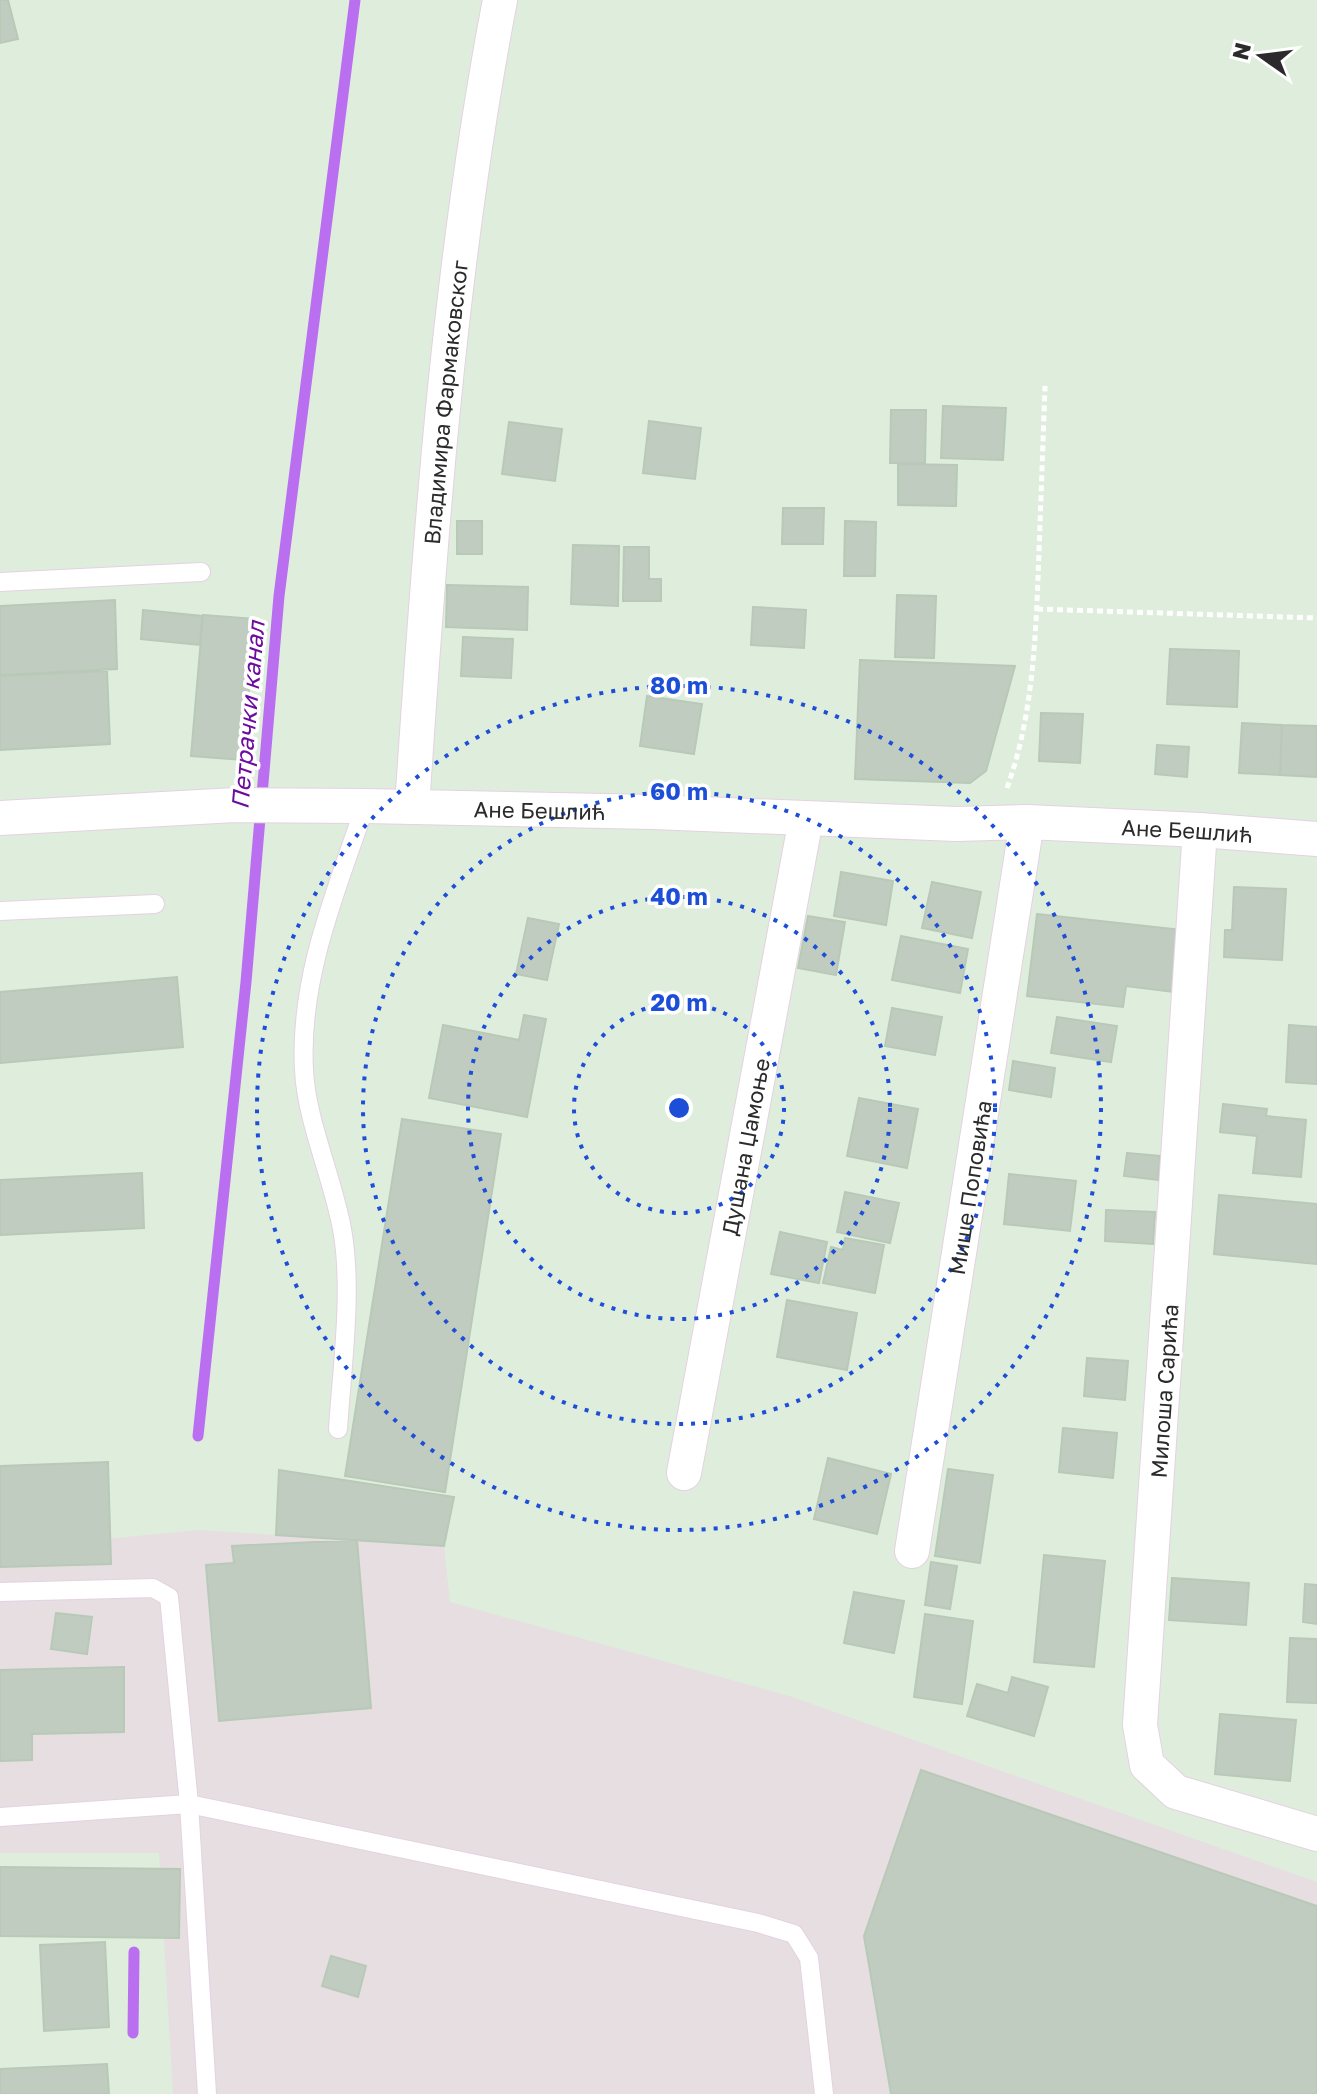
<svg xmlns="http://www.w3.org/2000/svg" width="1317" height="2094" font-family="'Golos Text',sans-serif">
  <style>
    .industrial { fill: #e6dee1 }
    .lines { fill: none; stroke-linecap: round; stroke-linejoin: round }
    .stream { stroke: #ba6ff0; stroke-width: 11 }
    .building { fill: #c1ccc0; stroke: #b8c9b7; stroke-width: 2 }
    .service-casing { stroke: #e4d2e2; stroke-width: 20 }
    .minor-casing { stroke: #e4d2e2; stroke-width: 36 }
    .path { stroke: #fff; stroke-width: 5; stroke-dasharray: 6 4; stroke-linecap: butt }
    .service { stroke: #fff; stroke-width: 18 }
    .minor { stroke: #fff; stroke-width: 34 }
    .ring { fill: none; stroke: #1d4ed8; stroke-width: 4; stroke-dasharray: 4 8 }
    .labels { text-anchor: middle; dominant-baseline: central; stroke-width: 7; stroke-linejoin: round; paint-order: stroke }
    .street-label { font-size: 22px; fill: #2b2b2b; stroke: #fff }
    .water-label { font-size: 24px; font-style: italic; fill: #6c0c9f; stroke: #fff }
    .centre { fill: #1d4ed8; stroke: #fff; stroke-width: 4 }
    .ring-label { font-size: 24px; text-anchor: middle; font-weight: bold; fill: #1d4ed8; stroke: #fff; stroke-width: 7; stroke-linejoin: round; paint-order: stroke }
  </style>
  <rect width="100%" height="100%" fill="#dfeddd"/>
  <!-- industrial -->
  <path class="industrial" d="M200,1530L444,1546L450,1602L789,1696L1317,1882V2094H173L159,1853H0V1549Z"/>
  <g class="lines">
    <!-- stream -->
    <path class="stream" d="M198,1436L246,982L279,596L355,0
      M133,2033L134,1952"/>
  </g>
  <!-- building -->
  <path class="building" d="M0,0H8L18,39L0,43Z
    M943,406L1006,408L1003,460L941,458Z
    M891,410H926L925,463H890Z
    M649,421L701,428L695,479L643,473Z
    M509,422L562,429L555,481L502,474Z
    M898,464L957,465L956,506L898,505Z
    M783,508H824L823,544H782Z
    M457,521H482V554H457Z
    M845,521L876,522L875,576H844Z
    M573,545L619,546L618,606L571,604Z
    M624,547H649V579H661V601H623Z
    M447,585L528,587L527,630L446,627Z
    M897,595L936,596L934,658L895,657Z
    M115,600L117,669L0,675V606Z
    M753,607L806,610L804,648L751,645Z
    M143,610L202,616L200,645L141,639Z
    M203,615L255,619L243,760L191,756Z
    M463,637L513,639L511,678L461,676Z
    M1170,649L1239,651L1237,707L1167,704Z
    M860,660L1015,666L986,771L970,783L855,779Z
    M107,671L110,744L0,750V676Z
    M647,696L702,704L694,754L640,746Z
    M1041,713L1083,714L1080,763L1039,761Z
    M1242,723L1282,725L1280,775L1239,773Z
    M1282,725L1317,726V777L1280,775Z
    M1157,745L1189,747L1187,777L1155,774Z
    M841,872L893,881L886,925L834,916Z
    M932,882L981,892L972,938L922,928Z
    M1234,887L1286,889L1282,960L1224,957L1225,930H1232Z
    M1037,914L1181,930L1173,992L1126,986L1123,1007L1027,996Z
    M808,916L845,922L836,975L798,968Z
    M528,918L559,924L547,980L516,974Z
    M901,936L968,949L960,993L892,980Z
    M177,977L183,1047L0,1063V992Z
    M892,1008L942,1017L935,1055L885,1046Z
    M524,1015L546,1019L527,1117L429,1098L443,1025L519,1040Z
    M1057,1017L1117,1026L1111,1062L1051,1053Z
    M1289,1025L1317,1027V1084L1286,1082Z
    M1013,1061L1055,1068L1051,1097L1009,1090Z
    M859,1098L918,1109L907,1168L847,1156Z
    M1223,1104L1267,1109L1266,1116L1306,1120L1301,1177L1253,1173L1257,1136L1220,1132Z
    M402,1119L501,1134L445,1492L345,1476Z
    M1127,1153L1160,1156L1158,1180L1124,1176Z
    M142,1173L144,1228L0,1235V1180Z
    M1009,1174L1076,1181L1070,1231L1004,1224Z
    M845,1192L899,1203L890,1243L837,1232Z
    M1219,1195L1317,1204V1264L1214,1254Z
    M1106,1210L1155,1212L1153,1244L1105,1241Z
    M780,1232L827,1242L819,1283L771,1274Z
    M845,1238L884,1245L875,1293L823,1283L831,1247L843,1250Z
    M787,1300L857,1313L847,1370L777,1357Z
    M1087,1358L1128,1361L1125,1400L1084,1396Z
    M1063,1428L1117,1433L1113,1478L1059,1472Z
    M828,1458L891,1474L877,1534L814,1519Z
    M108,1462L111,1564L0,1567V1466Z
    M948,1469L993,1475L980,1563L935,1556Z
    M279,1470L454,1497L444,1546L276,1535Z
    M357,1540L371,1708L219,1721L206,1565L234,1563L232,1546Z
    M1044,1555L1105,1561L1094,1667L1034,1662Z
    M931,1562L957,1566L950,1609L925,1605Z
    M1172,1578L1249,1583L1246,1625L1169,1620Z
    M1305,1584L1317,1585V1624L1303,1622Z
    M854,1592L904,1601L894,1653L844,1643Z
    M56,1613L92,1617L87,1654L51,1649Z
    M925,1614L973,1621L962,1704L914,1697Z
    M1290,1638L1317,1639V1703L1287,1702Z
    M124,1667V1732L32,1734V1760L0,1761V1670Z
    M1012,1677L1048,1687L1034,1736L967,1716L977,1684L1008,1693Z
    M1220,1714L1296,1720L1290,1781L1215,1774Z
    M921,1770L1317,1906V2094H891L864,1936Z
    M0,1867L180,1869L179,1938L0,1936Z
    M105,1942L109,2027L44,2031L40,1945Z
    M331,1956L366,1966L358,1997L322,1986Z
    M107,2064L109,2094H0V2069Z"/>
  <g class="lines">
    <defs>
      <path id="service" d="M0,582L201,572
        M0,911L155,904
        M338,1429C342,1367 353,1289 342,1229C333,1179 306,1119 304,1070C299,977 336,892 365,806
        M0,1592L153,1588L169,1597L189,1804L207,2094
        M0,1817L189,1804L758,1923L794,1934L809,1958L824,2094"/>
      <g id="minor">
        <path id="s1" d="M412,807C430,537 449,266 500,0"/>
        <path id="s2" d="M0,818L235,805L365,806L653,812L956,824L1027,822L1200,830L1317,839"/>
        <path d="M1200,830L1140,1725L1147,1765L1176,1792L1317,1834"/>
        <path id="s3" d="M684,1473L806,819"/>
        <path id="s4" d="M912,1551L1027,822"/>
      </g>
    </defs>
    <!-- service casing -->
    <use href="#service" class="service-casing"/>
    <!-- minor casing -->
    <use href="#minor" class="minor-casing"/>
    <!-- path -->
    <path class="path" d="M1037,609L1317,618
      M1007,788C1034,714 1036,630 1039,552C1041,497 1043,442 1045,386"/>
    <!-- service -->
    <use href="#service" class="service"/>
    <!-- minor -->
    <use href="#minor" class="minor"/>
  </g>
  <!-- distance rings -->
  <g class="ring">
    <circle cx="679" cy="1108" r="105"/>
    <circle cx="679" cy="1108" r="211"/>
    <circle cx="679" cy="1108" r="316"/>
    <circle cx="679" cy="1108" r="422"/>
  </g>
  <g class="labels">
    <!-- street labels -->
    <g class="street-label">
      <text stroke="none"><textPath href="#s1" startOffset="406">Владимира Фармаковског</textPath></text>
      <text stroke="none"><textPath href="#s2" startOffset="540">Ане Бешлић</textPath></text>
      <text stroke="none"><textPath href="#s2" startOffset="1188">Ане Бешлић</textPath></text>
      <text stroke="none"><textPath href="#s3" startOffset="332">Душана Џамоње</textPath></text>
      <text stroke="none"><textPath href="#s4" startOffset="368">Мише Поповића</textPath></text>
      <text transform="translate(1164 1391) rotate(-86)">Милоша Сарића</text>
    </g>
    <!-- water labels -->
    <g class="water-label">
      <text transform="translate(247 715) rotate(-85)">Петрачки канал</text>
    </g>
  </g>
  <circle cx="679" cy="1108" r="12" class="centre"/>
  <g class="ring-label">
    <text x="679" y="694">80 m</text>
    <text x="679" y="800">60 m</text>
    <text x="679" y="905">40 m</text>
    <text x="679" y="1011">20 m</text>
  </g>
  <!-- north arrow -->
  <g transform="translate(1261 56) rotate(284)" stroke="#ffffff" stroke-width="6" paint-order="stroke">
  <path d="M0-6L14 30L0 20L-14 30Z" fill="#2b2b2b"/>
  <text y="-12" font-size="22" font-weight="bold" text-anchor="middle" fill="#2b2b2b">N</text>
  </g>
</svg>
